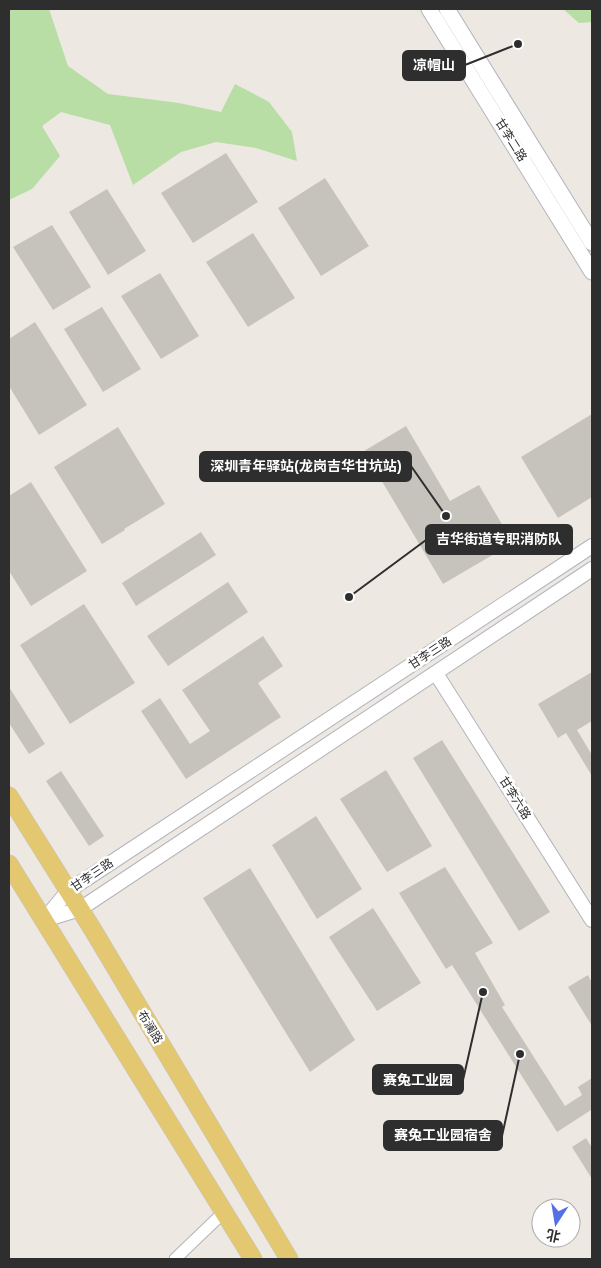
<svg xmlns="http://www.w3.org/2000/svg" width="601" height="1268" font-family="Arial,'Noto Sans SC',sans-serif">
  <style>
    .green { fill: #b8dda5 }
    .building { fill: #c6c3bd }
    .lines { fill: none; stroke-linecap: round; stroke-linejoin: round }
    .minor-casing { stroke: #b2b4bc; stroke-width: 13 }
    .tertiary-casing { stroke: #b2b4bc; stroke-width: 16 }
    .secondary-casing { stroke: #b2b4bc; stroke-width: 17 }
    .primary-casing { stroke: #c4c4c4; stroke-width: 19 }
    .minor { stroke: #fff; stroke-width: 11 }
    .tertiary { stroke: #fff; stroke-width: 14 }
    .secondary { stroke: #fff; stroke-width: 15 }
    .primary { stroke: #e3c871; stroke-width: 18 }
    .labels { text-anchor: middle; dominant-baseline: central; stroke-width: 5; stroke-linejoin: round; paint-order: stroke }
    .street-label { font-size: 12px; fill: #2e2e2e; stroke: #fff }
    .leader { fill: none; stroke: #2e2e2e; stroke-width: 2 }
    .callout-dot { fill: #2e2e2e; stroke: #fff; stroke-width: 2 }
    .callout { fill: #2e2e2e; stroke: #2e2e2e; stroke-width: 2 }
    .callout-label { font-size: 14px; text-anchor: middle; font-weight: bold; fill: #fff }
  </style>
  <rect width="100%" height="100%" fill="#ede8e2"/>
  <!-- green -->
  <path class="green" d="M9,9H49L68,66L108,94L179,103L221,112L235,84L269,102L292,132L297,161L256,148L216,142L181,152L133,185L110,125L61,112L42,126L60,156L32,189L9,200Z
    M563,9H592V22L579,23Z"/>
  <!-- building -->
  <path class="building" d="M226,153L258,202L193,243L161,193Z
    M325,178L369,246L321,276L278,208Z
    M107,189L146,251L108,275L69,212Z
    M52,225L91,287L53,310L13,247Z
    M253,233L295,298L248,327L206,262Z
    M160,273L199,336L161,359L121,296Z
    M102,307L141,369L103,392L64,329Z
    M35,322L87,405L39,435L9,386V339Z
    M592,414V497L558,518L521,457Z
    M406,426L450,501L479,485L513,543L443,584L364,451Z
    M118,427L165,504L124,529L125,530L102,544L54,467Z
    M31,482L87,571L31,606L9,571V496Z
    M201,532L216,555L136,606L122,583Z
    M228,582L248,612L168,666L147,636Z
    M84,604L135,683L70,724L20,645Z
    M263,636L283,666L258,683L281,717L186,779L141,711L160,698L190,744L210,731L182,690Z
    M592,672V721L577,730L592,755V776L566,733L558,738L538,704Z
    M9,687L45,744L29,754L9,723Z
    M442,740L550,912L519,931L413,758Z
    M386,770L432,846L387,872L340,799Z
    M61,771L104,836L89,846L46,781Z
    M316,816L362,889L317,919L272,845Z
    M445,867L493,943L475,953L505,1005L502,1007L565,1106L582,1095L578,1087L592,1078V1112L591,1110L557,1132L452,965L446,969L399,893Z
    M250,868L355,1040L310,1072L203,898Z
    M373,908L421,983L377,1011L329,937Z
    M588,975L592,983V1026L568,987Z
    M586,1138L592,1148V1179L572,1147Z"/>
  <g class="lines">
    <defs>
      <path id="minor" d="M175,1259L224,1212"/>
      <path id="tertiary" d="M437,675L592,920
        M44,920L68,891L592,546
        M44,920L80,909L592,569"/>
      <path id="secondary" d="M429,9L592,272
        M447,9L592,243"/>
      <path id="primary" d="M9,796L93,930L289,1259
        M9,864L253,1259"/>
    </defs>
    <!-- minor casing -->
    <use href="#minor" class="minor-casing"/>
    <!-- tertiary casing -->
    <use href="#tertiary" class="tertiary-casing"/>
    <!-- secondary casing -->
    <use href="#secondary" class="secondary-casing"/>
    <!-- primary casing -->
    <use href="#primary" class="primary-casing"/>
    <!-- minor -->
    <use href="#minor" class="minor"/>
    <!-- tertiary -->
    <use href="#tertiary" class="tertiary"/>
    <!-- secondary -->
    <use href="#secondary" class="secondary"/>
    <!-- primary -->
    <use href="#primary" class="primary"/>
  </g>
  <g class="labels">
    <!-- street labels -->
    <g class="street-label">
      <text transform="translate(511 140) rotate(58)">甘李二路</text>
      <text transform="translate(430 653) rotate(-33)">甘李三路</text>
      <text transform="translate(515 798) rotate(58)">甘李六路</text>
      <text transform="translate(92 875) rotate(-34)">甘李三路</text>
      <text transform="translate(150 1027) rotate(59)">布澜路</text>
    </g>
  </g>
  <!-- callouts -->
  <path class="leader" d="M518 44L465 65M446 516L411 466M349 597L426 540M483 992L463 1080M520 1054L502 1136"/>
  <g class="callout-dot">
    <circle cx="518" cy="44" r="5"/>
    <circle cx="446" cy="516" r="5"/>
    <circle cx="349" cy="597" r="5"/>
    <circle cx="483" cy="992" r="5"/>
    <circle cx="520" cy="1054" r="5"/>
  </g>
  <g class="callout">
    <rect x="403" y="51" width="62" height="29" rx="5"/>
    <rect x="200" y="452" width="211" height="29" rx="5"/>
    <rect x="426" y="525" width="146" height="29" rx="5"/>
    <rect x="373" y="1065" width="90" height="29" rx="5"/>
    <rect x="384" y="1121" width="118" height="29" rx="5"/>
  </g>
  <g class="callout-label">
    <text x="434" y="70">凉帽山</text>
    <text x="306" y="471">深圳青年驿站(龙岗吉华甘坑站)</text>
    <text x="499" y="544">吉华街道专职消防队</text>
    <text x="418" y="1085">赛兔工业园</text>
    <text x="443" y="1140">赛兔工业园宿舍</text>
  </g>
  <!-- border -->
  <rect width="601" height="1268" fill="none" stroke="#2e2e2e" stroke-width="20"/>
  <!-- north arrow -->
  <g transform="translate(556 1223) rotate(192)"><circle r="24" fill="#ffffff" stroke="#ababab"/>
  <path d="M0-4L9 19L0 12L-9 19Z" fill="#5570e7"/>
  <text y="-8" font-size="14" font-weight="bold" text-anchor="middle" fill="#2e2e2e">北</text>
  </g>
</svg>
